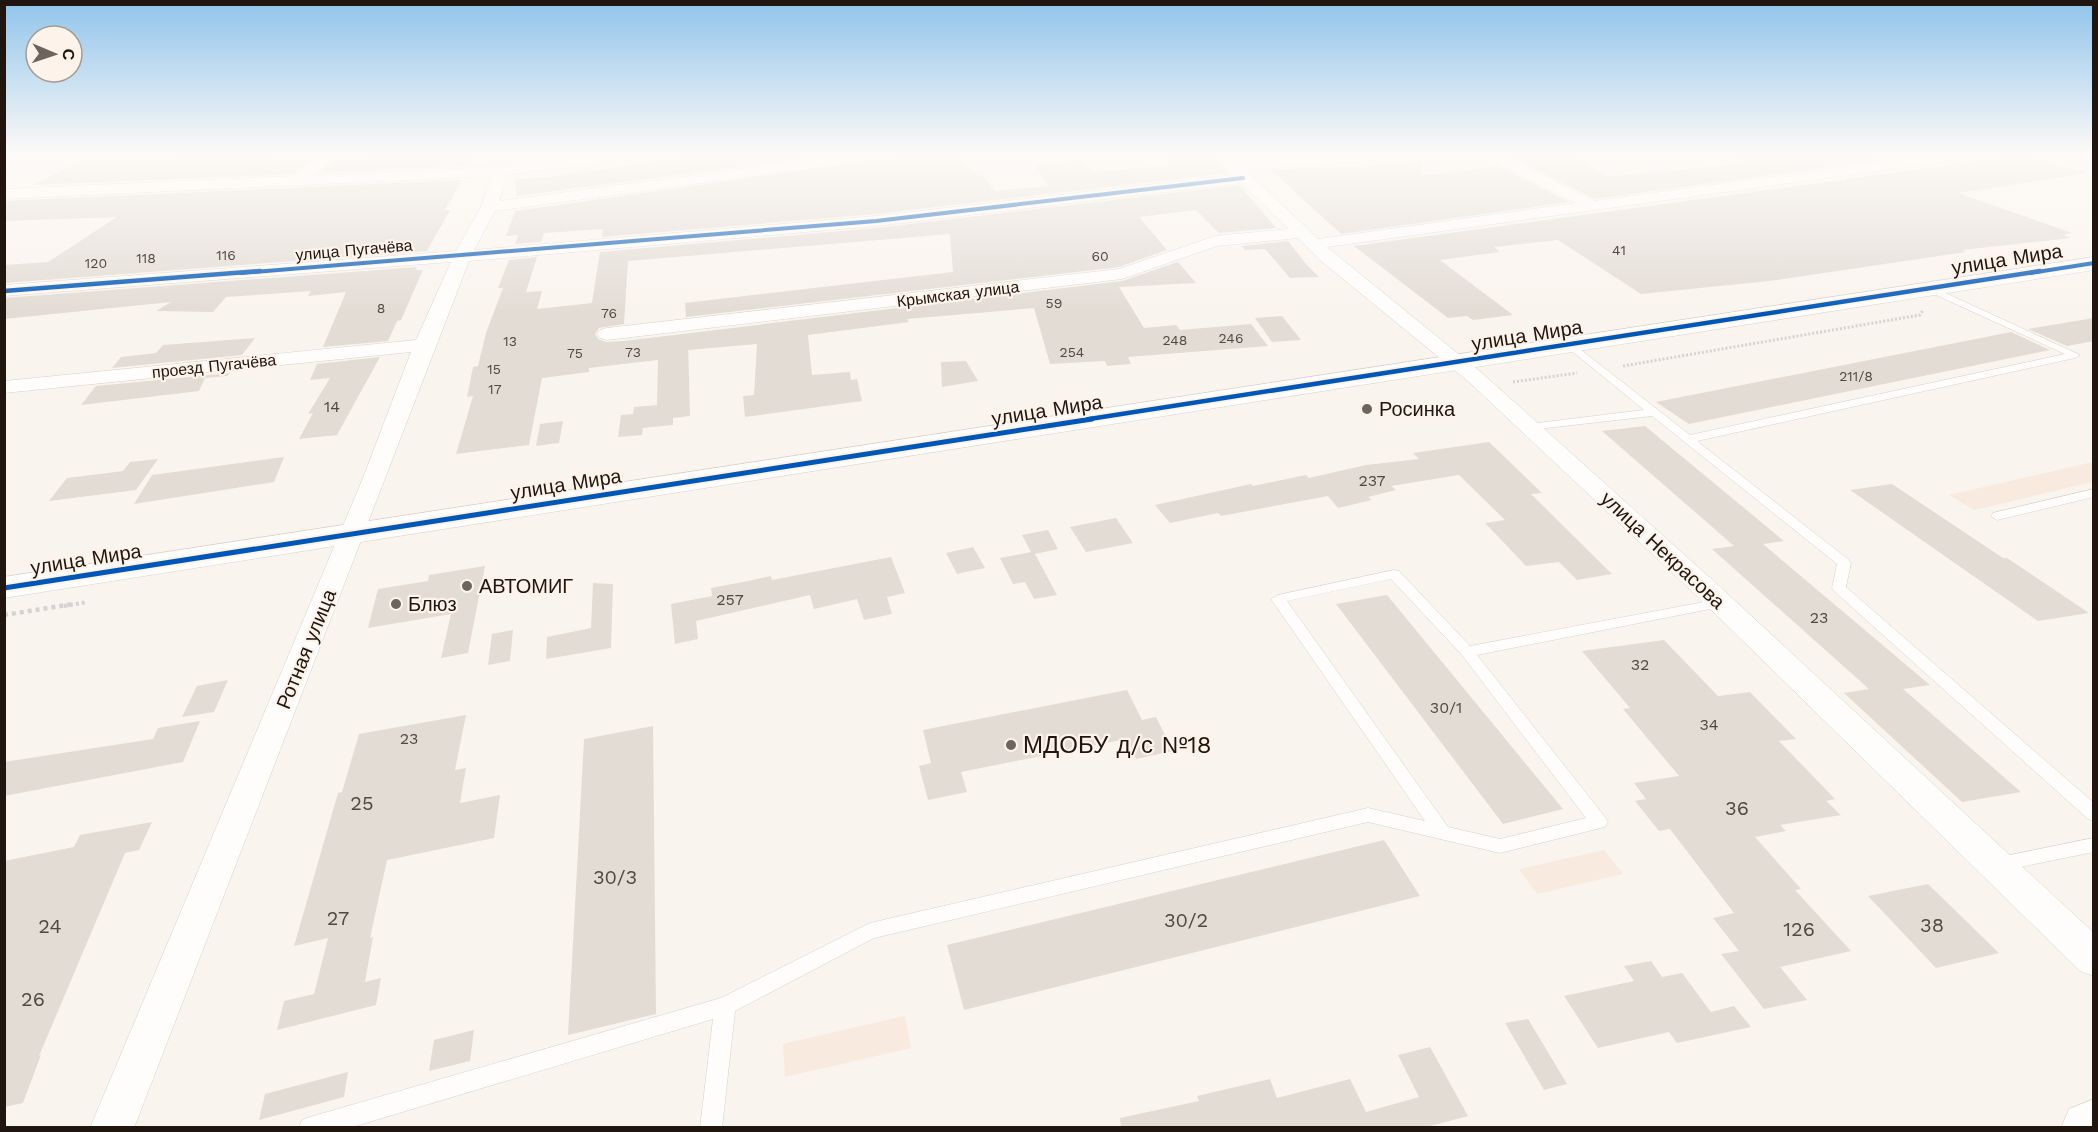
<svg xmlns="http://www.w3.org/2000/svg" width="2098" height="1132" font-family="'Work Sans',sans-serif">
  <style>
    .built { fill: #f8eade }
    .building { fill: #e3dcd5 }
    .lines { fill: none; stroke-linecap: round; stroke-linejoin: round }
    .lane-casing { stroke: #d8d1ca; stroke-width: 1 }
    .street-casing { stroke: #d8d1ca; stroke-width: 1 }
    .secondary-casing { stroke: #d8d1ca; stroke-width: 1 }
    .path-far2 { stroke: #d5d3d1; stroke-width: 3; stroke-dasharray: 2 2; stroke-linecap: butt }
    .path-far1 { stroke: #d5d3d1; stroke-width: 4; stroke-dasharray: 3 3; stroke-linecap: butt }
    .path { stroke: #d5d3d1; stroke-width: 4.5; stroke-dasharray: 4 4; stroke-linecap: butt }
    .lane { fill: #fefdfc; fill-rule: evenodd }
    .street { fill: #fefdfc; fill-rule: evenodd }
    .secondary { fill: #fefdfc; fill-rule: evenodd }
    .cycleway-far2-casing { stroke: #fef3ea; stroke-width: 6 }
    .cycleway-far1-casing { stroke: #fef3ea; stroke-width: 8 }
    .cycleway-casing { stroke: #fef3ea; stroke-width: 9 }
    .cycleway-far2 { stroke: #0057b8; stroke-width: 4 }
    .cycleway-far1 { stroke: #0057b8; stroke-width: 4.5 }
    .cycleway { stroke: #0057b8; stroke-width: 5 }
    .poi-dot { fill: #6c645d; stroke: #fef3ea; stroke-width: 2 }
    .labels { text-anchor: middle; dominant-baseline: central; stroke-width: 4.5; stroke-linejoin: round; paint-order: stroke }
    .far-number-label { font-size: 14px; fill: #524842 }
    .far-street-label { font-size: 16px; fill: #20160f; stroke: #fef3ea }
    .number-label { font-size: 16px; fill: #524842 }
    .street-label { font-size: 20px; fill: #20160f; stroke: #fef3ea }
    .poi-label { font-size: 20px; fill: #20160f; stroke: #fef3ea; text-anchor: start }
    .near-number-label { font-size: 20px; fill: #524842 }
    .near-poi-label { font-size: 24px; fill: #20160f; stroke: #fef3ea; text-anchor: start }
  </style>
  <rect width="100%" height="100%" fill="#faf4ee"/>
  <!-- built -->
  <path class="built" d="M2093,462V482L1974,510L1949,495Z
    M1604,850L1623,874L1537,894L1519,869Z
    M905,1016L911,1048L785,1077L783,1044Z"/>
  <!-- building -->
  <path class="building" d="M277,155L272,160L314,158L294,174L33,185L83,160Z
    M699,155H829L517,196L515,180L557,176Z
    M912,155H955L978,176L983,175L995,191L1049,186L1034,165L1084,161L1093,172L1172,165L1165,158L1175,157L1172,155H1212L1228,173L876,214L602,237L603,229L544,233L541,242L515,244L518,235L506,236L515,211Z
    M1507,155H1572L1606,177L1748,163L1731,155H1867L1879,160L1595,199Z
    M2024,155L2086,173L1958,193L2072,233L2063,235L2071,238L1962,250L1966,252L1769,281L1641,294L1558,240L1494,247L1500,252L1440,260L1513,315L1473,320L1467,316L1448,318L1354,246Z
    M475,156L469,166L320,172L337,158Z
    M1422,163V176L1498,166L1569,202L1341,234L1271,170Z
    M462,180L445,210H450L427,251L4,283V265L48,262L117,217L4,221V201Z
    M1239,185L1276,228L1219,233L1196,210L1139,217L1167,250L1119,267L686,317L685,303L953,272L950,234L628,261L624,324L599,328L595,334L598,339L606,342L624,341L1122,281L1178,262L1196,283L1119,287L1144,328L1176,325L1180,330L1251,324L1268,346L1128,357L1131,364L1107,366L1105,361L1050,364L1034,308L907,319L909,322L808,335L812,375L850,372L851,380L857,379L862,401L745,417L743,396L754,395L757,344L688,350V342L690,416L673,418V425L643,428L642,435L618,437L621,415L633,414L634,407L657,405L658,360L589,368V372L542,378L529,445L456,454L473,396L467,397L473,367L478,366L486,333L503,288H498L509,260L537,257L526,292L542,291L537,309L592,303L600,252L876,228Z
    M1288,241L1306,264L1319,277L1290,278L1265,249L1245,250L1242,246Z
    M417,267L415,270H423L401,320L397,321L388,341L323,347L346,292L308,296L311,291L226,297L213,312L156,311L171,302L4,319V298Z
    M1282,316L1301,340L1272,342L1255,318Z
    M2094,318V341L2067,346L2028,329Z
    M2011,332L2050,350L1689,424L1656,402Z
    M255,338L242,355L112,368L121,357L156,353L163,345Z
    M380,357L337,435L299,439L313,413L308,414L330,378L310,380L317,364Z
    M966,361L978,381L942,387L941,362Z
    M230,373L227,376L205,378L199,391L81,405L96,386Z
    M563,421L559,443L536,446L540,424Z
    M1645,426L1784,541L1763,544L1930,685L1903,689L2021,792L1962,802L1844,693L1869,689L1712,549L1734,546L1602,431Z
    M1489,442L1542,493L1531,494L1612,574L1577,580L1559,562L1526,566L1485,523L1505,520L1459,475L1391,486L1396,490L1368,497L1372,500L1338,508L1328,496L1221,516L1218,513L1170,523L1155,505L1251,484L1253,486L1306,475L1309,478L1366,465L1419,459L1413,453Z
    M284,457L274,482L134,504L152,475Z
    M158,459L136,490L49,501L67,478L123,471L130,462Z
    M1892,484L2003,558H2007L2089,613L2038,621L1850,490Z
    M1116,518L1133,543L1086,552L1070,527Z
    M1048,530L1058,549L1035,554L1057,595L1034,599L1025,582L1013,584L1000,558L1031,552L1022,535Z
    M973,547L985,568L957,574L946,553Z
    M891,557L905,593L887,597L892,614L864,620L857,599L814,609L810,595L696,621L698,639L675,644L671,604L712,596L711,588L748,581L771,576L772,580Z
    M485,566L468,653L441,658L451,614L368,628L378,589L428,581L429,575Z
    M593,583L613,584L611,648L546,659L547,637L591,628Z
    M1387,595L1563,809L1503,824L1336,604Z
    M513,630L510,661L488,665L492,634Z
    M1664,640L1718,696L1750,692L1796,739L1779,741L1835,799L1826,801L1841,815L1780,825L1786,831L1755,837L1801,889L1795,890L1851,951L1780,967L1807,1000L1764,1009L1721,954L1739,951L1713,918L1734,913L1670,829L1659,831L1635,801L1646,799L1634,783L1679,776L1623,709L1630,708L1582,651Z
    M228,680L214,712L182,717L197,686Z
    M1127,690L1142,720L1156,717L1173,751L1136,759L1126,739L961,772L967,792L928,800L919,766L931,763L923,730Z
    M466,715L455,770L466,768L460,803L500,795L494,838L387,860L370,938L373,937L365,982L381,978L376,1005L277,1030L284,1001L314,994L328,938L294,946L338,793L342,792L359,734Z
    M200,721L183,762L4,796V762L153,739L158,728Z
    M653,726L656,1014L568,1035L584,739Z
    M152,822L139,850L125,853L39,1056L41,1055L23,1103L4,1107V861L74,847L80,835Z
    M1384,840L1420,896L964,1010L947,945Z
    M1928,884L1999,953L1936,968L1868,896Z
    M1651,961L1662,977L1682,973L1711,1012L1734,1006L1751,1027L1677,1043L1669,1032L1598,1048L1564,996L1634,981L1624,966Z
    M1528,1019L1567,1084L1544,1090L1505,1023Z
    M474,1030L470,1061L429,1071L434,1040Z
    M1430,1047L1468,1116L1423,1128H1121L1120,1118L1199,1101L1197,1096L1270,1079L1277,1098L1350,1079L1366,1112L1419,1097L1398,1055Z
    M348,1072L344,1097L259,1120L265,1094Z"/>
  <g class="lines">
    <defs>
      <path id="lane" d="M1928,285L2080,355L2075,358L1697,441L1849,560L1851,563L1846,587L2094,803V821L2088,819L1834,591L1832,588L1837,564L1652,416L1529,430L1523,427L1529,424L1644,410L1567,347V343L1571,342L1690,435L2065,354L1925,290V286Z
        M2094,489V497L1997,520L1991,516L1993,513Z
        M1394,570L1399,571L1470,646L1720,599L1727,603L1720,607L1477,655L1605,817L1608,822L1605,827L1500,853L1368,822L874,938L735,1011L722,1128H700L713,1019L349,1128H299L302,1120L310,1117L721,998L870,923L1368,808L1425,821L1271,599L1278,595ZM1391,579L1462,655L1586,818L1500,839L1448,827L1287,601Z
        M2094,838V852L2000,871L1994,869L1991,864L1994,859L2000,857Z"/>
      <path id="street" d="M321,155H337L314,175L501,167L596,155H639L632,159L507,175L499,201L847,155H887L880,159L495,211L474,250L876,216L1233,175L1214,155H1229L1237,162L1335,155H1502L1595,201L1932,155H1971L1964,159L1327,247L1483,374L1718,585L2094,933V976L2080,971L1698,597L1469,382L1320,260L1298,238L1217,246L1122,279L607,340L600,338L597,334L600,330L607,328L1119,269L1215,236L1289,229L1241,183L876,226L469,261L134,1128H90L363,478L411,352L4,393V381L416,340L451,262L4,296V285L456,251L481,207L492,176L4,199V189L295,176ZM1489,159L1576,203L1318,239L1246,170L1353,162Z"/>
      <path id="secondary" d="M2094,257V270L4,598V577Z
        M2094,1099V1128H2061L2069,1109Z"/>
    </defs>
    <!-- lane casing -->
    <use href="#lane" class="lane-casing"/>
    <!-- street casing -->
    <use href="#street" class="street-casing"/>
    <!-- secondary casing -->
    <use href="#secondary" class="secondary-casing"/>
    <!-- path-far2 -->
    <path class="path-far2" d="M1623,366L1920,315L1923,310
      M1513,382L1577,373"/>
    <!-- path-far1 -->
    <path class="path-far1" d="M64,606L87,602"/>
    <!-- path -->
    <path class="path" d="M4,615L73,604"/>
    <!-- lane -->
    <use href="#lane" class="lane"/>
    <!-- street -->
    <use href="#street" class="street"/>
    <!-- secondary -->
    <use href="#secondary" class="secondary"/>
    <defs>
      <path id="cycleway-far2" d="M241,273L876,221L1243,178
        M2030,273L2094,263"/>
      <path id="cycleway-far1" d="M4,291L260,271
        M1083,420L2040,271"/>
      <path id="cycleway" d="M4,588L1092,419"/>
    </defs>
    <!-- cycleway-far2 casing -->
    <use href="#cycleway-far2" class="cycleway-far2-casing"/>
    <!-- cycleway-far1 casing -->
    <use href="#cycleway-far1" class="cycleway-far1-casing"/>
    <!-- cycleway casing -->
    <use href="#cycleway" class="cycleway-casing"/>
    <!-- cycleway-far2 -->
    <use href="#cycleway-far2" class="cycleway-far2"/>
    <!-- cycleway-far1 -->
    <use href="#cycleway-far1" class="cycleway-far1"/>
    <!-- cycleway -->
    <use href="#cycleway" class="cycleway"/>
  </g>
  <!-- sky -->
  <linearGradient id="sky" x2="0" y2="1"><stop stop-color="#90c4eb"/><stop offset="0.49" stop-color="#fdfaf7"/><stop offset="1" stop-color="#fdfaf7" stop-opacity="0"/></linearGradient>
  <rect width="2098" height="314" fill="url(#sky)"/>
  <!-- markers -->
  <g class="poi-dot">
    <circle cx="1367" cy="409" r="6"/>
    <circle cx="467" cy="586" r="6"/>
    <circle cx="396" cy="604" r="6"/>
    <circle cx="1011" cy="745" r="6"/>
  </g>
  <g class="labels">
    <!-- far-number labels -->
    <g class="far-number-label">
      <text x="1619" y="250">41</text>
      <text x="226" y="255">116</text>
      <text x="1100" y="256">60</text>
      <text x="146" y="258">118</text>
      <text x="96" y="263">120</text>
      <text x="1054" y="303">59</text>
      <text x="381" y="308">8</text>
      <text x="609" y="313">76</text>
      <text x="1231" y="338">246</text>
      <text x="1175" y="340">248</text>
      <text x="510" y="341">13</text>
      <text x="633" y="352">73</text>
      <text x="1072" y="352">254</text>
      <text x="575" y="353">75</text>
      <text x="494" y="369">15</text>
      <text x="1856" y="376">211/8</text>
      <text x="495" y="389">17</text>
    </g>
    <!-- far-street labels -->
    <g class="far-street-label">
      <text transform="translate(354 250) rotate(-5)">улица Пугачёва</text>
      <text transform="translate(958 294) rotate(-7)">Крымская улица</text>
      <text transform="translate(214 366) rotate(-6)">проезд Пугачёва</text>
    </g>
    <!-- number labels -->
    <g class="number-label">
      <text x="332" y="406">14</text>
      <text x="1372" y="480">237</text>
      <text x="730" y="599">257</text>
      <text x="1819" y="617">23</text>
      <text x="1640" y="664">32</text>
      <text x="1446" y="707">30/1</text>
      <text x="1709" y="724">34</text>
      <text x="409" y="738">23</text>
    </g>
    <!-- street labels -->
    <g class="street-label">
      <text transform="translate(2007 259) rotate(-9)">улица Мира</text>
      <text transform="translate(1527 335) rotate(-9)">улица Мира</text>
      <text transform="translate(1047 410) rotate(-9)">улица Мира</text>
      <text transform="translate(566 484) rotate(-9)">улица Мира</text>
      <text transform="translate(1663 550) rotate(43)">улица Некрасова</text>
      <text transform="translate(86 559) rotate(-9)">улица Мира</text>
      <text transform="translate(306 649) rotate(-68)">Ротная улица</text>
    </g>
    <!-- poi labels -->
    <g class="poi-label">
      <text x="1379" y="409">Росинка</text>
      <text x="479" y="586">АВТОМИГ</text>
      <text x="408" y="604">Блюз</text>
    </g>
    <!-- near-number labels -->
    <g class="near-number-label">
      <text x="362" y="803">25</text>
      <text x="1737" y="808">36</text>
      <text x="615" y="877">30/3</text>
      <text x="338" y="918">27</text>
      <text x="1186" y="920">30/2</text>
      <text x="1932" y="925">38</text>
      <text x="50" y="926">24</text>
      <text x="1799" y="929">126</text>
      <text x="33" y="999">26</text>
    </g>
    <!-- near-poi labels -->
    <g class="near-poi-label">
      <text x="1023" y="745">МДОБУ д/с №18</text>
    </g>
  </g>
  <!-- border -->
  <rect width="2098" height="1132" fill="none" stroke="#20160f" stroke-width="12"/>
  <!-- north arrow -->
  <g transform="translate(54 54) rotate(92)"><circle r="28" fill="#fef3ea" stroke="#a59b92" stroke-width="1.5"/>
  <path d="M0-4.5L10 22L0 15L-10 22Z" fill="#6c645d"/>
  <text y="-9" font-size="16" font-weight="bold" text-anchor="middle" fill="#20160f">С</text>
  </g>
</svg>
